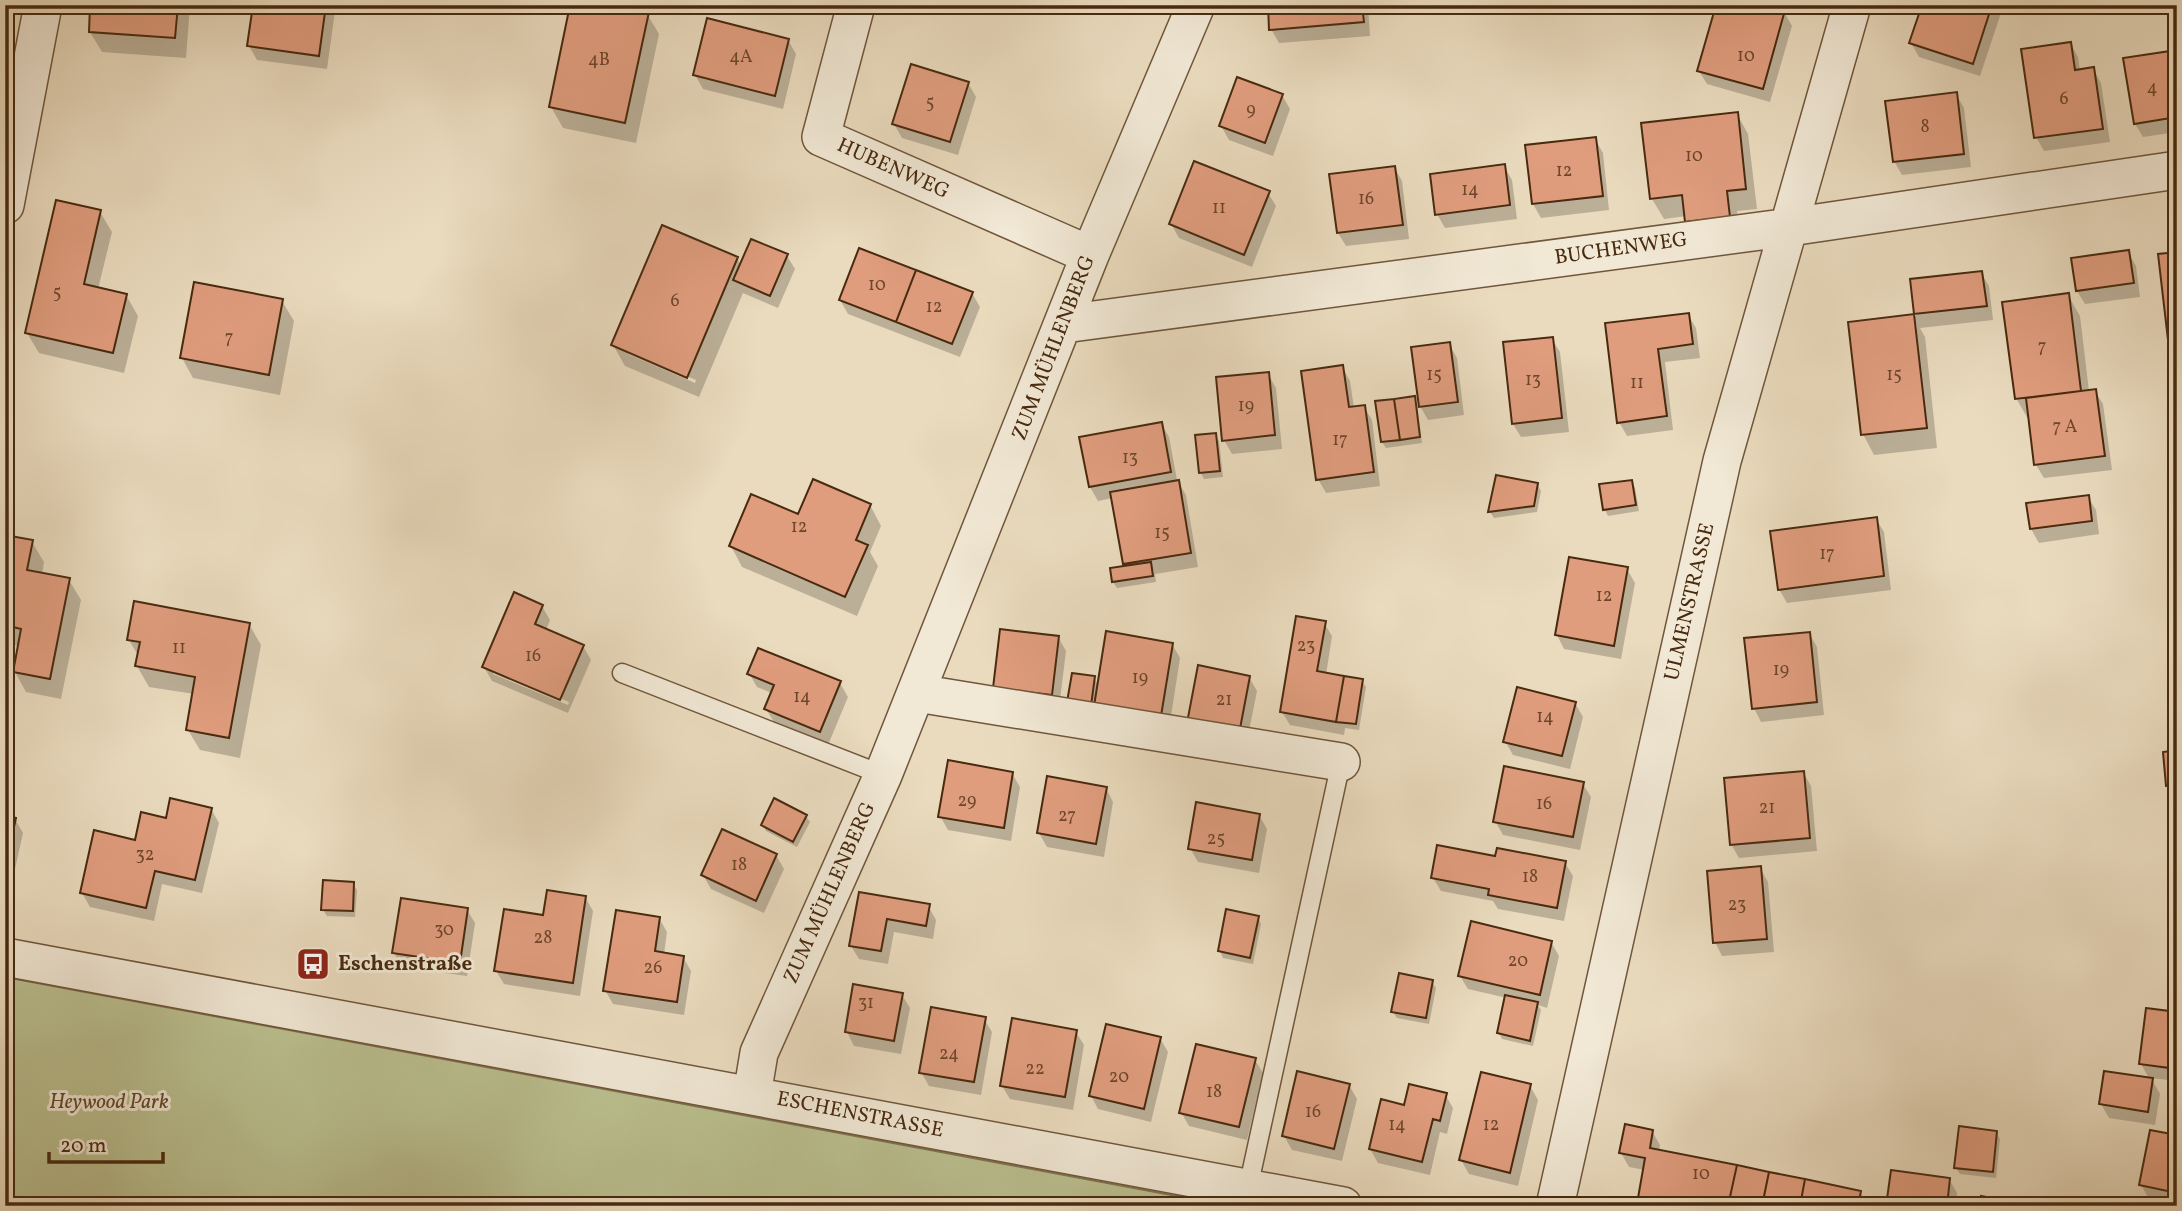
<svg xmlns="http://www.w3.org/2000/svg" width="2182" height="1211" font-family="Vollkorn,serif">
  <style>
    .green { fill: #babf8f; stroke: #81744f; stroke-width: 2 }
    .shadow { fill: #0003; fill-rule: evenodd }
    .building { fill: #e09d7e; stroke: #482a0f; stroke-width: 2 }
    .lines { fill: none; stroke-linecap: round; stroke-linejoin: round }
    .lane-casing { stroke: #70563b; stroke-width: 21 }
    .street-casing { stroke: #70563b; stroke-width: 40 }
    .lane { stroke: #f1e8d5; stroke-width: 18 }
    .street { stroke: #f1e8d5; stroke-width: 37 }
    .labels { text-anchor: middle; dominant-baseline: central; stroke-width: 6; stroke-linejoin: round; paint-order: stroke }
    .number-label { font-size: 18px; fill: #6e472b }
    .street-label { font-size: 21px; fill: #482a0f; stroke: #f1e8d5 }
    .poi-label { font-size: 21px; font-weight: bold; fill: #482a0f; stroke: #f1e8d5; text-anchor: start }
    .park-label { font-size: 21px; font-style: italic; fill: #5f4829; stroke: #f1e8d5 }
  </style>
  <rect width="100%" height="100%" fill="#eadbbe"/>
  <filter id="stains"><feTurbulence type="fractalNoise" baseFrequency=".00286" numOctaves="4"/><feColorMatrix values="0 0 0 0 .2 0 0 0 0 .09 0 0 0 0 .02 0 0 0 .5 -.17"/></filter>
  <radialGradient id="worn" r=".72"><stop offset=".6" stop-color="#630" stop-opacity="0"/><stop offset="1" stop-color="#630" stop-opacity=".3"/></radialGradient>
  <!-- green -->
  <path class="green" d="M5,977L1230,1206H5Z"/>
  <!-- shadow -->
  <path class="shadow" d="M92,5H190L186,58L102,52L90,32Z
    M255,5H331L335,11L327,69L257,60L249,46Z
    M1269,5H1368L1370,36L1279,43L1271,29Z
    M1923,5H1999L2002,10L1980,76L1919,57L1911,43Z
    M1784,12L1792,26L1770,102L1707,84L1699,71Z
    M647,14L659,34L636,143L563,128L551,107Z
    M788,40L796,54L783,109L703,89L695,75Z
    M2070,43L2078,57L2080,71L2093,69L2101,83L2110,142L2044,151L2036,137Z
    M2177,51V132L2143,137L2135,124Z
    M968,83L976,97L958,155L902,138L894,124Z
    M1956,94L1964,108L1971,167L1902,175L1894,161Z
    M1282,95L1290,109L1273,156L1229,140L1221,126Z
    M1737,114L1748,134L1757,209L1737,211L1741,238L1699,242L1687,221V216L1664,219L1652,199Z
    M1595,139L1603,153L1609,210L1541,218L1533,204L1527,147Z
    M1504,166L1512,180L1517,219L1445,228L1437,214Z
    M1394,167L1402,181L1409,239L1346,246L1338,233Z
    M1268,193L1276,206L1252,267L1179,238L1171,224Z
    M100,212L112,232L98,289L126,295L138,316L124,373L39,353L27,333Z
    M2128,252L2136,266L2140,297L2085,304L2077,291Z
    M787,256L795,269L778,308L743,293L699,397L625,366L613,345L737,258L741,266ZM628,351L696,380L695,383L628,354Z
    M1981,273L1989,286L1993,320L1920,328L1925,337L1937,448L1874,455L1863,434L1850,324L1916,316L1912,281Z
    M972,293L980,307L960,357L848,314L840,300Z
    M2068,295L2080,316L2089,391H2095L2103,404L2112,470L2044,478L2036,465L2030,419H2028L2016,398Z
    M282,301L294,321L280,395L193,378L182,358Z
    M1688,315L1696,328L1700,358L1665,362L1673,430L1627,436L1619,422L1607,325Z
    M1552,339L1560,352L1569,432L1521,437L1513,424Z
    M1449,344L1457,358L1464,415L1428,420L1420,406Z
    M1342,367L1350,381L1354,408L1364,407L1372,420L1380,486L1326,493L1318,479Z
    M1268,374L1276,388L1282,449L1232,454L1224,440Z
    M1414,398L1417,404L1422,443L1386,448L1382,442Z
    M1161,423L1169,437L1177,480L1186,495L1198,567L1155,574L1156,582L1117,588L1113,582L1126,567L1113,498L1098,501L1090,487L1081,438Z
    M1215,434L1219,441L1223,477L1204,479L1201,473L1196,436Z
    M1497,477L1537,484L1541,491L1537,512L1494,518L1490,512Z
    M1632,482L1635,488L1639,511L1608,516L1605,510Z
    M2088,497L2096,510L2099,534L2039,543L2031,529Z
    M870,505L881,526L870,552L878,566L857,616L742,567L731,546L799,516Z
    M1876,519L1884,532L1891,590L1787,603L1779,589Z
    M5,536L32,542L44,562L42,575L69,580L81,600L61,699L26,692L15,672L20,646L5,643Z
    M1627,569L1635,583L1621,659L1564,649L1557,635Z
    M542,606L550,620L546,630L583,646L591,660L568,713L492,681L484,667ZM493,670L569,702L568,705L493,674Z
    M1324,623L1332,636L1326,675L1362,681L1366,687L1359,730L1345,728L1344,735L1290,725L1282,712Z
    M249,624L261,645L240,758L200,750L188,730L194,694L149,687L137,666L139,657L129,640Z
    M1809,633L1817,647L1824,715L1761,722L1754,708Z
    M1058,637L1066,651L1059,708L995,688Z
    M1172,644L1180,658L1169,729L1073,708L1094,678L1099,686Z
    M1200,667L1249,677L1257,691L1246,746Z
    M749,673L840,683L848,697L828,745L774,722L766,709L772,693L757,687Z
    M1575,703L1583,717L1570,769L1513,755L1505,741Z
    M2177,752V800H2176L2168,786L2164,753Z
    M1803,772L1811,786L1817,851L1739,858L1731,844Z
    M1012,773L1020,787L1011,841L948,830L940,816Z
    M1583,784L1591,797L1580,850L1503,835L1495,821Z
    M1106,788L1113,802L1104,857L1047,847L1039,833Z
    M211,809L219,823L202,893L162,884L154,921L90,907L82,893L137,842L167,820Z
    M1259,815L1267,829L1259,873L1198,862L1190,848Z
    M806,816L810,822L797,847L766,831L763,825Z
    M5,817L15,819L23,833L9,896L5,895Z
    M776,855L784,869L764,913L711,889L703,875Z
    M1497,858L1565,863L1573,876L1564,921L1498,909L1493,901L1441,891L1433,878Z
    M1760,868L1768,882L1774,952L1722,956L1715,942Z
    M353,884L357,890L355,917L327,916L323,910Z
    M860,894L928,906L936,920L933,939L894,932L888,964L859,959L851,946Z
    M585,897L593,911L580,996L504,984L496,971L545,917Z
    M467,910L475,923L467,976L402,967L394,953Z
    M1258,917L1261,924L1253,964L1223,958L1220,951Z
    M659,918L667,932L664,954L683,957L691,971L684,1015L613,1004L605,990Z
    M1551,942L1559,956L1547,1008L1538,1005L1541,1010L1533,1046L1502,1039L1499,1033L1507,998L1468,989L1460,976Z
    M1432,982L1436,988L1429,1024L1397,1018L1393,1012Z
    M902,995L910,1008L901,1054L854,1046L847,1032Z
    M2177,1014V1081L2151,1078L2160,1094L2155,1125L2109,1118L2101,1104L2150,1080L2141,1064Z
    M984,1019L992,1032L981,1095L929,1086L921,1072Z
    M1076,1032L1084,1045L1073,1110L1010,1099L1002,1086Z
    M1160,1038L1168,1052L1151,1122L1098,1109L1091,1096Z
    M1255,1060L1263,1073L1247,1140L1189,1126L1181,1112Z
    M1349,1085L1357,1099L1342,1161L1292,1150L1284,1136Z
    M1530,1086L1538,1100L1518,1186L1469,1174L1461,1160Z
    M1445,1094L1453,1108L1447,1134L1440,1132L1430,1175L1378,1163L1370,1149L1406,1107Z
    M1652,1131L1660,1145L1659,1151L1860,1192L1868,1206H1644L1639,1198L1645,1170L1629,1167L1621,1153Z
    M1996,1132L2000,1139L1996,1178L1960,1174L1956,1168Z
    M2177,1137V1204L2149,1199L2141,1185Z
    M1949,1179L1957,1193L1956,1206H1888Z"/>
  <!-- building -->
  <path class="building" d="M90,5H178L175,38L89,32Z
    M253,5H326L319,56L247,46Z
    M570,5H614L649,12L625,123L549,107Z
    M1268,5H1362L1364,22L1269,30Z
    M1716,5H1766L1785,10L1763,89L1697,71Z
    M1922,5H1992L1973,64L1909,43Z
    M707,18L789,39L775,96L693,75Z
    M2071,42L2075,70L2094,67L2103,129L2034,138L2021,49Z
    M2177,50V117L2134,124L2123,58Z
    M911,64L969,82L950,142L892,124Z
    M1237,77L1283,94L1265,143L1219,126Z
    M1957,92L1964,154L1893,162L1885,101Z
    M1738,112L1746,189L1727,191L1730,217L1685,222L1682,195L1650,199L1641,123Z
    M1596,137L1603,196L1532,204L1525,145Z
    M1194,161L1270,191L1244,255L1169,224Z
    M1505,164L1510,205L1435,215L1430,174Z
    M1395,166L1403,225L1337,233L1329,174Z
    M56,200L101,210L84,284L127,294L113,353L25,333Z
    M662,225L738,257L687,378L611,345Z
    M751,239L788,254L770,296L733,280Z
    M859,248L916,270L896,322L839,300Z
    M2129,250L2134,283L2076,291L2071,258Z
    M2177,252V373L2172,374L2158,254Z
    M916,270L973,292L952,344L896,322Z
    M1982,271L1987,306L1914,314L1910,279Z
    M194,282L283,299L269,375L180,358Z
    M2069,293L2081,391L2015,399L2002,302Z
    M1689,313L1693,344L1658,349L1667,416L1617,423L1605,323Z
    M1914,314L1927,428L1861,435L1848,322Z
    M1553,337L1562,418L1512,424L1503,342Z
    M1450,342L1458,402L1419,407L1411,347Z
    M1343,365L1349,407L1365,405L1374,472L1316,480L1301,371Z
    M1269,372L1275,435L1222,441L1216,377Z
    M2096,389L2105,456L2034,465L2026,398Z
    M1415,396L1420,437L1400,440L1394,399Z
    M1394,399L1400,440L1381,442L1375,401Z
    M1162,422L1171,472L1089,487L1079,437Z
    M1216,433L1220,471L1199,473L1195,435Z
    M1496,475L1538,483L1534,506L1488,512Z
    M813,479L871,504L856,540L868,545L845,597L729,546L751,494L798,514Z
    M1179,480L1191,553L1123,564L1110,492Z
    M1632,480L1636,505L1603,510L1599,484Z
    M2089,495L2092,521L2030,529L2026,503Z
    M1877,517L1884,576L1778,590L1770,531Z
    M5,535L33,540L27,570L70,578L50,679L13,672L21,629L5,625Z
    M1569,557L1628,567L1614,646L1555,635Z
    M1151,562L1153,576L1112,582L1110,568Z
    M514,592L543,605L535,624L584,645L560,700L482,667Z
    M134,601L250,623L229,738L186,730L195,677L135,666L140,642L127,640Z
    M1296,616L1326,621L1317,671L1344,676L1336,722L1280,712Z
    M1000,629L1059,636L1052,695L993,688Z
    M1106,631L1173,643L1161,716L1094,706Z
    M1810,632L1817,702L1752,709L1744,638Z
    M758,648L841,681L820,732L764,709L774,685L747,674Z
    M1198,665L1250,676L1239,734L1187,723Z
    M1072,673L1095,676L1091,706L1067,702Z
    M1344,676L1363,679L1356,724L1336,722Z
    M1517,687L1576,702L1562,756L1503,742Z
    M2177,750V785L2166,786L2163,752Z
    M948,760L1013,772L1004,828L938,817Z
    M1504,766L1584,782L1573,837L1493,822Z
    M1804,771L1810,838L1730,845L1724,778Z
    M1047,776L1107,787L1096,844L1037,833Z
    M170,798L212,808L195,880L155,871L146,908L80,893L94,830L135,840L141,812L166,818Z
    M774,798L807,815L793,842L761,825Z
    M1196,802L1260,814L1252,860L1188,849Z
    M5,815L16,818L5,867Z
    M722,829L777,854L756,901L701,875Z
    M1437,845L1495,856L1497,848L1566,861L1557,908L1488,895L1489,889L1431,878Z
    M1761,866L1767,939L1713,943L1707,871Z
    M323,880L354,882L353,911L321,910Z
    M547,890L586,896L573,983L494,971L504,909L543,915Z
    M859,892L930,904L926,926L887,919L881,951L849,946Z
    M401,898L468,908L460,963L392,953Z
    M1226,909L1259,916L1250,958L1218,951Z
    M616,910L660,917L655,951L684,956L677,1002L603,991Z
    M1471,921L1552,941L1540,995L1458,976Z
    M1399,973L1433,980L1426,1018L1391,1012Z
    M853,984L903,993L894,1041L845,1032Z
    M1505,995L1538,1002L1530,1041L1497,1033Z
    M931,1007L986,1017L974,1082L919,1073Z
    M2146,1008L2177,1012V1069L2139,1064Z
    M1012,1018L1077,1030L1065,1097L1000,1086Z
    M1106,1024L1161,1037L1144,1109L1089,1096Z
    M1196,1044L1256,1058L1239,1127L1179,1113Z
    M1297,1071L1350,1084L1334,1149L1282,1136Z
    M2104,1071L2153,1078L2148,1112L2099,1104Z
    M1481,1072L1531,1084L1510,1173L1459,1160Z
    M1409,1084L1447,1093L1440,1121L1433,1119L1422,1162L1369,1149L1381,1099L1404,1105Z
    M1625,1124L1653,1130L1650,1148L1737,1165L1728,1206H1676L1638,1198L1645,1158L1619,1153Z
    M1959,1126L1997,1131L1993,1172L1954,1168Z
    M2150,1130L2177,1135V1193L2139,1185Z
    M1737,1165L1769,1172L1762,1206H1728Z
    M1891,1170L1950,1178L1947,1206H1886Z
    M1769,1172L1805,1179L1800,1206H1762Z
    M1805,1179L1861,1191L1858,1206H1800Z
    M1981,1196L2026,1204L2025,1206H1979Z"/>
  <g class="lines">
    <defs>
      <path id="lane" d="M622,673L883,775
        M1248,1188L1341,762"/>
      <path id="street" d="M856,5L821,137L1090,255
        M5,205L43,5
        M1064,324L1790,227L2177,170
        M917,693L1341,762
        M5,957L1343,1206
        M752,1095L759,1053L883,775L1090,255L1196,5
        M1555,1206L1722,461L1852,5"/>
    </defs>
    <!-- lane casing -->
    <use href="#lane" class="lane-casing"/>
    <!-- street casing -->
    <use href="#street" class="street-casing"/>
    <!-- lane -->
    <use href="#lane" class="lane"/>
    <!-- street -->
    <use href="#street" class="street"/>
  </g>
  <!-- icons -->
  <defs>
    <symbol id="bus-square" viewBox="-11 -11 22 22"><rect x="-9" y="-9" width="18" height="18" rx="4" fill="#8f2418" stroke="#f1e8d5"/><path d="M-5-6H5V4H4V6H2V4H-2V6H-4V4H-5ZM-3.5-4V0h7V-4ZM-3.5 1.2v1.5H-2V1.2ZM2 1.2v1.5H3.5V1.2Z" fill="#fff"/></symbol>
  </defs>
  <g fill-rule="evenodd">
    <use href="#bus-square" x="294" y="945" width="38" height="38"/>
  </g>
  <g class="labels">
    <!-- number labels -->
    <g class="number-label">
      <text x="1746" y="56">10</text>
      <text x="741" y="57">4A</text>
      <text x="599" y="60">4B</text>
      <text x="2152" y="88">4</text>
      <text x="2064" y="99">6</text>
      <text x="930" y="103">5</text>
      <text x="1251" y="110">9</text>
      <text x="1925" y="127">8</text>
      <text x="1694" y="156">10</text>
      <text x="1564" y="171">12</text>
      <text x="1470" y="190">14</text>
      <text x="1366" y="199">16</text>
      <text x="1219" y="208">11</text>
      <text x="877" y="285">10</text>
      <text x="57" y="293">5</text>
      <text x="675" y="301">6</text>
      <text x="934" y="307">12</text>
      <text x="229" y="338">7</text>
      <text x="2042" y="347">7</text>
      <text x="1434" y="375">15</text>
      <text x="1894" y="375">15</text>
      <text x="1533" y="380">13</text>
      <text x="1637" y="383">11</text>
      <text x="1246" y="406">19</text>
      <text x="2065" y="427">7 A</text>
      <text x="1340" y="440">17</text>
      <text x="1130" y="458">13</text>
      <text x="799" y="527">12</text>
      <text x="1162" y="533">15</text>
      <text x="1827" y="554">17</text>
      <text x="1604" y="596">12</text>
      <text x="1306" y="646">23</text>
      <text x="179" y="648">11</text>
      <text x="533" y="656">16</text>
      <text x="1781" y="670">19</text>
      <text x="1140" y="678">19</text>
      <text x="802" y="697">14</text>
      <text x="1224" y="700">21</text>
      <text x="1545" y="717">14</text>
      <text x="967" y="801">29</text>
      <text x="1544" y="804">16</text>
      <text x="1767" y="808">21</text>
      <text x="1067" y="816">27</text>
      <text x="1216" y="839">25</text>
      <text x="145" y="855">32</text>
      <text x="739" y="865">18</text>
      <text x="1530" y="877">18</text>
      <text x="1737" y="905">23</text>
      <text x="444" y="930">30</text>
      <text x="543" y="938">28</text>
      <text x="1518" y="961">20</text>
      <text x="653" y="968">26</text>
      <text x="866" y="1003">31</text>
      <text x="949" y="1054">24</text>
      <text x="1035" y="1069">22</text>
      <text x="1119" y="1077">20</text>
      <text x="1214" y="1092">18</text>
      <text x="1313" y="1112">16</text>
      <text x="1397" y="1125">14</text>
      <text x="1491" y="1125">12</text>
      <text x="1701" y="1174">10</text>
    </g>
    <!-- street labels -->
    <g class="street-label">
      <text transform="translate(893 169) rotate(24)">HUBENWEG</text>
      <text transform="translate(1621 249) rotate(-8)">BUCHENWEG</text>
      <text transform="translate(1054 348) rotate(-69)">ZUM MÜHLENBERG</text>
      <text transform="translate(1690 602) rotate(-77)">ULMENSTRASSE</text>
      <text transform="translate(830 893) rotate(-66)">ZUM MÜHLENBERG</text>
      <text transform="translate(860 1115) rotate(11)">ESCHENSTRASSE</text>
    </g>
    <!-- poi labels -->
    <g class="poi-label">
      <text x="338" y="964">Eschenstraße</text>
    </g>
    <!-- park labels -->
    <g class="park-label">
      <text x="109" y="1102">Heywood Park</text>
    </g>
  </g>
  <!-- margin -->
  <rect width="2182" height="1211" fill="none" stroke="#eadbbe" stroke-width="28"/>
  <rect x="7" y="7" width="2168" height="1197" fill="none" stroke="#482a0f" stroke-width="3.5"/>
  <rect x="14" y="14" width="2154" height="1183" fill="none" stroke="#482a0f" stroke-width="2"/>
  <!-- scale -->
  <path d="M49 1152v10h114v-10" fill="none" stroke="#482a0f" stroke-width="3.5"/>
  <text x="60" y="1152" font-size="21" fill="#482a0f" stroke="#f1e8d5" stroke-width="5" paint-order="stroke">20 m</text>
  <rect width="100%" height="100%" filter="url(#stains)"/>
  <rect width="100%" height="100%" fill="url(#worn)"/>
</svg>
